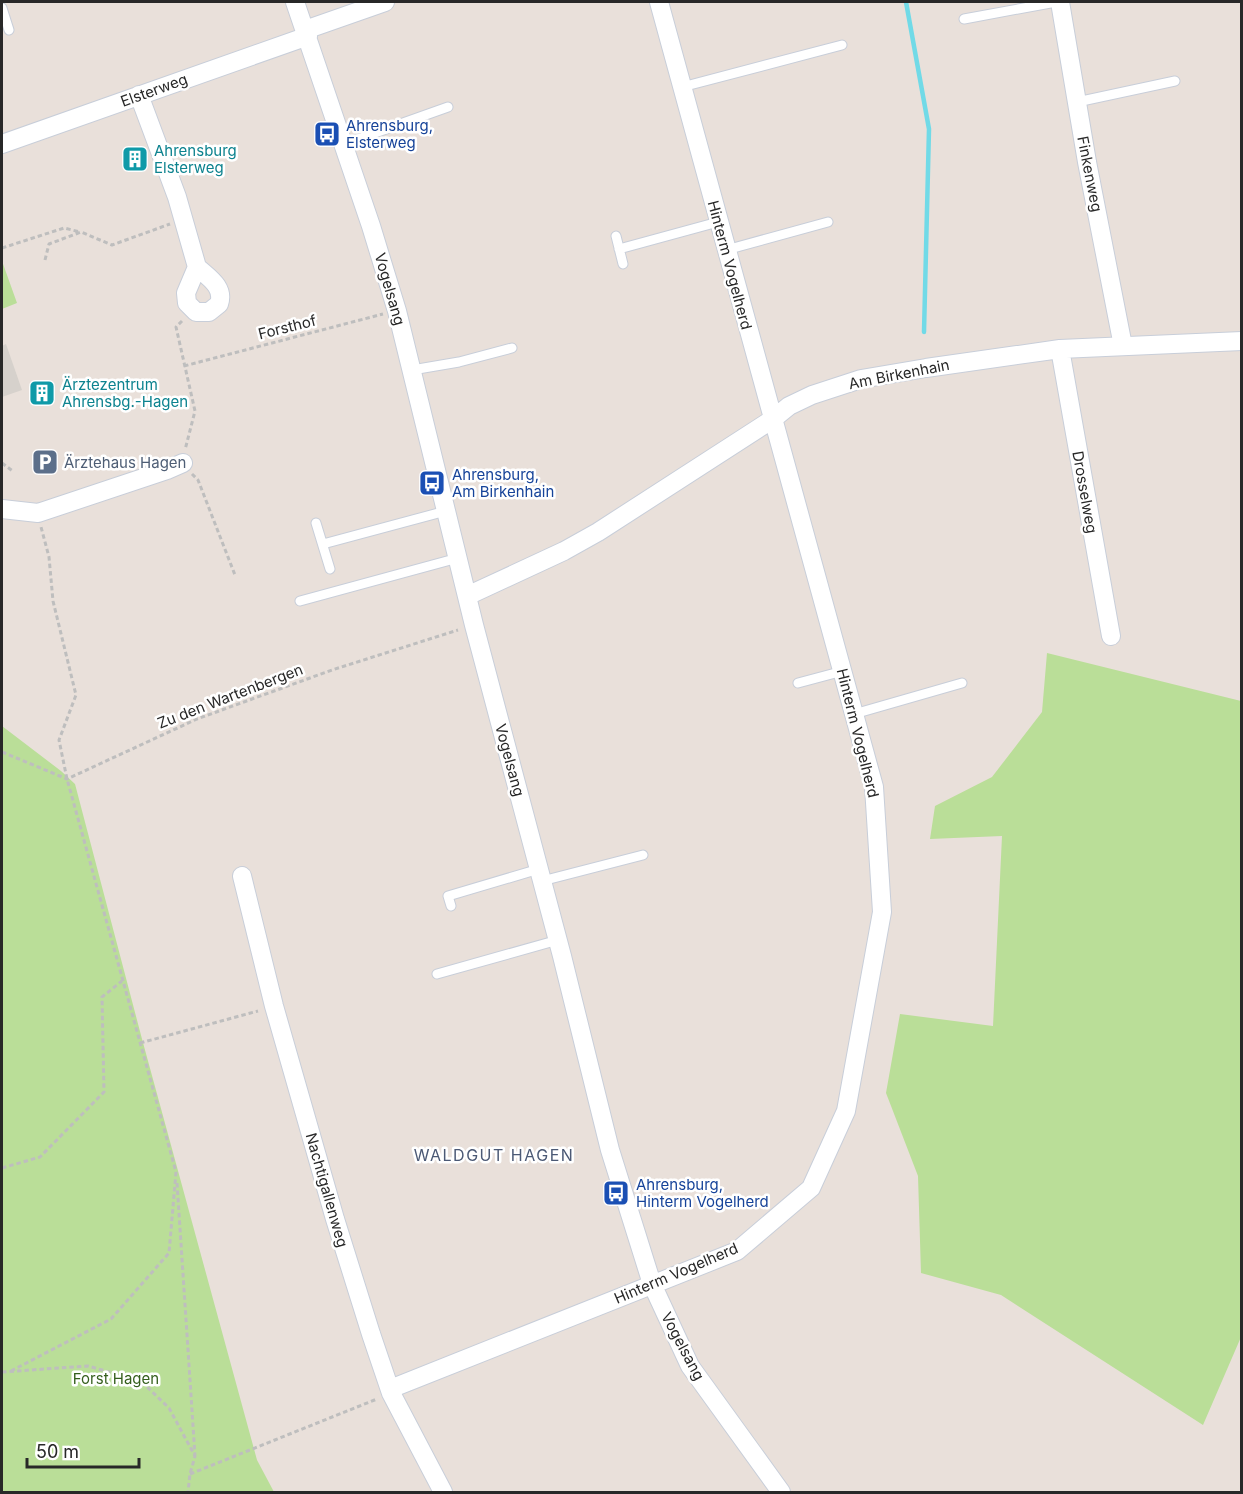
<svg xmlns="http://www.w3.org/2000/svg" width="1243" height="1494" font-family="Inter,sans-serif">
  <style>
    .green { fill: #bade98 }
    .plaza { fill: #d6d1cc }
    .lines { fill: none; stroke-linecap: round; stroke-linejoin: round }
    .stream { stroke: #71dae7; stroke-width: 4.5 }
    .lane-casing { stroke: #c8ced9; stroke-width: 11 }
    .street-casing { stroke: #c8ced9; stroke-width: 20 }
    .path { stroke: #bebebe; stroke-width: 3; stroke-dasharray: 4.5 3; stroke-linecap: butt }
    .lane { stroke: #fff; stroke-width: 9 }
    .street { stroke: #fff; stroke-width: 18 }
    .labels { text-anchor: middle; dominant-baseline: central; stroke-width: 5; stroke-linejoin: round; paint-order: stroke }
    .street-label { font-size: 15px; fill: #282828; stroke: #fff }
    .transit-label { font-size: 15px; fill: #164399; stroke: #fff; text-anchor: start }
    .culture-label { font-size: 15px; fill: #0d838f; stroke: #fff; text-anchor: start }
    .service-label { font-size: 15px; fill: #4e5e75; stroke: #fff; text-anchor: start }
    .park-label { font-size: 15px; fill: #355f1d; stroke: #fff }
    .neighbourhood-label { font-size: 16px; letter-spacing: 1.5px; fill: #4b5975; stroke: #fff }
  </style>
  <rect width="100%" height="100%" fill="#e9e0da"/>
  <!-- green -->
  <path class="green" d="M2,261L17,303L2,309Z
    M1047,653L1241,701V1337L1203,1425L1001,1295L921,1273L918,1176L886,1093L900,1014L993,1026L1002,836L930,839L935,806L992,777L1042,712Z
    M2,726L61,771L75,784L142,1039L257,1460L274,1492H2Z"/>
  <!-- plaza -->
  <path class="plaza" d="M6,344L22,390L2,397V346Z"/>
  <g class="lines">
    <!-- stream -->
    <path class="stream" d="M906,2L929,129L924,332"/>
    <defs>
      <path id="lane" d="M2,8L9,30
        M964,19L1056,2
        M682,87L842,45
        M1077,102L1175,81
        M344,144L448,107
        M616,236L623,264
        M619,249L718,222
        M726,250L828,222
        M412,370L459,362L512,348
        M316,523L330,569
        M323,544L446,511
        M300,601L458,558
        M798,683L843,671
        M854,714L962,683
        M542,881L643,855
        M451,906L448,896L539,869
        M437,974L558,940"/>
      <path id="street" d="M295,2L371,226L397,311L474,625L562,956L610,1150L652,1284L690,1366L781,1492
        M1060,2L1087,162L1123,346
        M305,30L385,2
        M139,95L177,197L197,267L186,293L187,303L196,312H209L219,304C225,287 208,277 197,267
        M2,144L308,36
        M1060,349L1111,636
        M2,509L38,513L167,470L183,463
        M467,596L564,551L598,532L773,419L789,406L812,395L861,379L926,368L1060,349L1242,341
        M242,876L274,1006L335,1219L371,1334L391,1393L443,1492
        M390,1389L737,1251L811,1188L846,1111L882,912L874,787L659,2"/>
    </defs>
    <!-- lane casing -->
    <use href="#lane" class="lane-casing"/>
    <!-- street casing -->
    <use href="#street" class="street-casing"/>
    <!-- path -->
    <path class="path" d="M2,248L64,228L80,232
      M45,260L49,244L81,232L112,245L170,224
      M182,321L176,327L195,411L185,450
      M184,366L383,314
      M2,463L14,472
      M192,474L198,480L235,575
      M2,752L67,779L197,719L332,670L458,630
      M140,1043L258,1011
      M2,1168L40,1157L104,1092L102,997L122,981
      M177,1183L195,1456
      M11,1371L111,1319L169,1253L176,1172L67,779L59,740L76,695L53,601L49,557L41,527
      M2,1372L88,1366L141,1381L169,1408L195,1456L190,1474L188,1492
      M190,1474L377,1399"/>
    <!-- lane -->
    <use href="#lane" class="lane"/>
    <!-- street -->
    <use href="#street" class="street"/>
  </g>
  <!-- icons -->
  <defs>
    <symbol id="bus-square" viewBox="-11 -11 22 22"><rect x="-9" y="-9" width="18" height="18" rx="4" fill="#1a4fb4" stroke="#fff"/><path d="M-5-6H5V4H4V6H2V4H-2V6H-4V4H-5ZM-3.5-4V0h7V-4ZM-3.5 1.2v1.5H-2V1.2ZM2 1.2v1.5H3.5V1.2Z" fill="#fff"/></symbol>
    <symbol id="building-square" viewBox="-11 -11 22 22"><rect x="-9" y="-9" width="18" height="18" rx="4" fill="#0f9aa8" stroke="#fff"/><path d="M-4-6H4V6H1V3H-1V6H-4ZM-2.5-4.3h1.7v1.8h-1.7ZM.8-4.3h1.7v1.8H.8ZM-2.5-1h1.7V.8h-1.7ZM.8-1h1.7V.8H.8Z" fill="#fff"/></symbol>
    <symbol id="parking-square" viewBox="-11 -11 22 22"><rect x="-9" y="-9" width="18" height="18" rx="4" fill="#5c6f8a" stroke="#fff"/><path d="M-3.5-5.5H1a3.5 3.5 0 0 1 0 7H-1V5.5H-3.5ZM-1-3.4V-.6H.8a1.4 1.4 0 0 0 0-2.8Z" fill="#fff"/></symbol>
  </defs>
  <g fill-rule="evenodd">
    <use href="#bus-square" x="312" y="119" width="30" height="30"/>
    <use href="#building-square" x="120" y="144" width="30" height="30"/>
    <use href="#building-square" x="27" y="378" width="30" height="30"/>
    <use href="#parking-square" x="30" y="447" width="30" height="30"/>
    <use href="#bus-square" x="417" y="468" width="30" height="30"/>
    <use href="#bus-square" x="601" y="1178" width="30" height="30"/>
  </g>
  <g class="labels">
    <!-- street labels -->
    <g class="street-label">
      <text transform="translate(154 90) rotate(-20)">Elsterweg</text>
      <text transform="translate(1090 174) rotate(79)">Finkenweg</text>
      <text transform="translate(730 265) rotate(75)">Hinterm Vogelherd</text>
      <text transform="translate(390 289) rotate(74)">Vogelsang</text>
      <text transform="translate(287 327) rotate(-14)">Forsthof</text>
      <text transform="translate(899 374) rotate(-11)">Am Birkenhain</text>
      <text transform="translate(1085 492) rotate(80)">Drosselweg</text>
      <text transform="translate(230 696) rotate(-21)">Zu den Wartenbergen</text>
      <text transform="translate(858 733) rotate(76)">Hinterm Vogelherd</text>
      <text transform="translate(510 760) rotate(75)">Vogelsang</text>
      <text transform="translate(327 1190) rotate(74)">Nachtigallenweg</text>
      <text transform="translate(676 1273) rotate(-23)">Hinterm Vogelherd</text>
      <text transform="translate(683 1346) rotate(62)">Vogelsang</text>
    </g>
    <!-- transit labels -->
    <g class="transit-label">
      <text x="346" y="125">Ahrensburg,<tspan x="346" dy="17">Elsterweg</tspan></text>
      <text x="452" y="474">Ahrensburg,<tspan x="452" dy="17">Am Birkenhain</tspan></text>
      <text x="636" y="1184">Ahrensburg,<tspan x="636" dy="17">Hinterm Vogelherd</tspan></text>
    </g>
    <!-- culture labels -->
    <g class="culture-label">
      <text x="154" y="150">Ahrensburg<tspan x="154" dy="17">Elsterweg</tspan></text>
      <text x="62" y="384">Ärztezentrum<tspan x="62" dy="17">Ahrensbg.-Hagen</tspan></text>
    </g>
    <!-- service labels -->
    <g class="service-label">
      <text x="64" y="462">Ärztehaus Hagen</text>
    </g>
    <!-- park labels -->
    <g class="park-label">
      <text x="116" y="1378">Forst Hagen</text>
    </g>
    <!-- neighbourhood labels -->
    <g class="neighbourhood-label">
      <text x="494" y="1155">WALDGUT HAGEN</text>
    </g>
  </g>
  <!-- border -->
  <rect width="1243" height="1494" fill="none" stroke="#282828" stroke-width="6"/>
  <!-- scale -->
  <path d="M27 1458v9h112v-9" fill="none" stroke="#282828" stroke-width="3"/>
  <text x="36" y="1458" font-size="18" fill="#282828" stroke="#ffffff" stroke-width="4.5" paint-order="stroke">50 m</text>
</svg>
